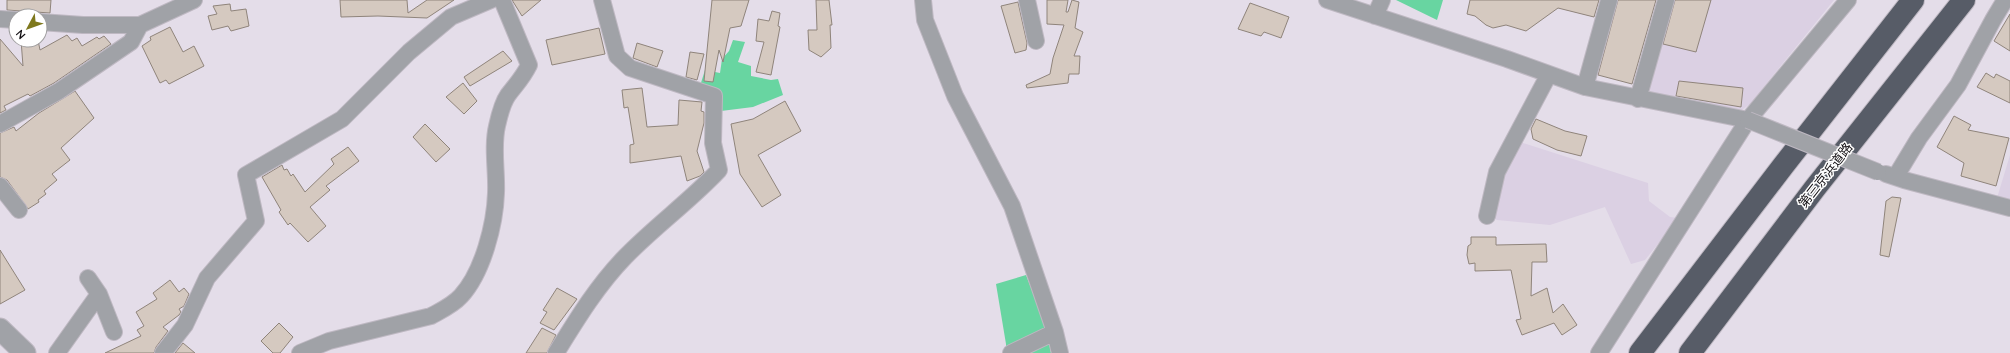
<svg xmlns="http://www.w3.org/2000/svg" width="2010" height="353" font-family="Quicksand,'Noto Sans JP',sans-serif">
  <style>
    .built { fill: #dbd0e3 }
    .green { fill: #68d5a1 }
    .building { fill: #d5c9c0; stroke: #8f847b }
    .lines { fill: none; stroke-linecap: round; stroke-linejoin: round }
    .minor-casing { stroke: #beb8c2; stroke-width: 18 }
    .tertiary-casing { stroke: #beb8c2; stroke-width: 23 }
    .motorway-casing { stroke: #beb8c2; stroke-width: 24 }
    .minor { stroke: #a0a2a7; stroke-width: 16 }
    .tertiary { stroke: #a0a2a7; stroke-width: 21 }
    .motorway { stroke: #575c67; stroke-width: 22 }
    .minor-bridge-casing { stroke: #beb8c2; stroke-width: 18; stroke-linecap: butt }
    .minor-bridge { stroke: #a0a2a7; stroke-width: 16 }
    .labels { text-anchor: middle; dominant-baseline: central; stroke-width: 3; stroke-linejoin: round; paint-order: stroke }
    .street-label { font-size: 13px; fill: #110e12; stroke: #fff }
  </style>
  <rect width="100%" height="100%" fill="#e4dde9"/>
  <!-- built -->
  <path class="built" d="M1671,0H1834L1750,104L1742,110L1649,94L1645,88Z
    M1517,141L1648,183L1649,201L1670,217L1679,218L1645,260L1631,264L1605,207L1550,225L1497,220L1489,216L1499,172Z
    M2010,155V202L1997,198Z"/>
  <!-- green -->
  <path class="green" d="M1396,0H1443L1437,20Z
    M733,40L745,42L738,62L751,66V76L771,80L778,79L783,95L753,107L721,111L700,86L705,70L720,73L722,59L729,51Z
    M1026,275L1046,326L1051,353H1006V344L996,284Z"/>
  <!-- building -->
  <path class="building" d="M7,0H51L50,13L7,10Z
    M340,0H407L408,13L427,0H454L427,18L378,16L341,17Z
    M512,0H541L522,16Z
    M712,0H749L741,26L730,28L723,62L719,50L713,82L704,81Z
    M816,0H829L832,25H830L831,48L821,57L809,50L808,30H817Z
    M1047,0H1068L1066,12H1068L1072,0L1079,2L1075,28L1083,32L1074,56H1080L1079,74H1069L1068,83L1027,88L1026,85L1050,74L1053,58L1064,25L1047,24Z
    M1470,0H1599L1594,17L1558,8L1526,31L1506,25L1493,28L1486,25L1475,16L1467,14Z
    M1618,0H1656L1632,84L1598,75Z
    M1675,0H1711L1696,52L1663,44Z
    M1018,2L1027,43L1026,50L1015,53L1001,6Z
    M1250,3L1289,17L1281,38L1264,32L1261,36L1238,29Z
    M230,4L231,11L246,9L249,26L231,31L228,26L212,30L208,16L217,14L213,6Z
    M772,11L780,13L778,26L780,27L771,75L756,72L764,42L756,41L758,19L769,21Z
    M2010,14V51L1994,41Z
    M170,27L183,52L194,46L204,66L169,84L166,80L160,83L142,46L151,40L150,37Z
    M599,28L605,54L552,65L546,40Z
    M67,35L72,41L77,38L82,46L97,37L99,39L104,36L111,44L54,83L30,96L28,94L4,106L6,110L0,113V39L23,66L21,40H38L40,50Z
    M637,43L663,51L657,67L633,58Z
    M503,51L512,61L470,86L464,77Z
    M690,52L704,54L697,80L686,77Z
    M1986,73L1994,78L1996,74L2010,81V103L1977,87Z
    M1679,81L1743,88L1741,107L1676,96Z
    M463,83L477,101L464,114L446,97Z
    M642,88L647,127L678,125L679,100L702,102L701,111L704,112V123L697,151L704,172L700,176L687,181L681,156L630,163V145L634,144L628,107L624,108L622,90Z
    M75,91L94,118L61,148L70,160L52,174L57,180L44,191L46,194L38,200L39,202L28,209L7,180L0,177V133L14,127L16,131L39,113Z
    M785,101L801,131L758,155L781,195L762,207L740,174L731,124L753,119Z
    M1954,116L1971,125L1968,130L2009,138L1996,186L1961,176L1964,163L1937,147Z
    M1536,119L1565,131L1587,136L1581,156L1557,150L1533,139L1531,129Z
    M425,124L450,149L436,162L413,137Z
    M348,147L359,161L326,186L330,190L310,207L326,226L308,242L290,223L288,225L279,212L281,210L262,177L282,165L284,170L287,169L291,176L293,174L305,192L334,164L331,159Z
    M1892,197L1901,198L1889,257L1880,255L1886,201Z
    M1471,237H1496V245L1546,244L1547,262H1532L1531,296L1547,288L1553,313L1563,304L1577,325L1562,335L1554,323L1522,335L1516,320L1521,319L1511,270L1475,271V263L1469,264L1467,255L1468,246L1471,244Z
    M0,250L25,290L0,304Z
    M170,280L179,292L184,288L189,294L184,306L179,309L181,312L179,315L163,327L168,331L156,347L154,353H105L141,336L137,330L144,326L136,312L157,299L153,293Z
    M557,288L577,299L554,330L540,323L547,312L543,310Z
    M279,323L293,337L280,353H273L261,341Z
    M542,328L556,335L547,353H526Z
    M183,343L195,353H175Z"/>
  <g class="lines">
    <defs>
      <path id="minor" d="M923,0L925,20L955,96L1012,206L1055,332L1060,353
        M1027,0L1036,41
        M1327,0L1507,59L1585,87L1748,120
        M1375,16L1382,0
        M0,19L16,20
        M40,22L83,25H140L194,0
        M1585,87L1609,0
        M1638,99L1666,0
        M0,124L59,91L131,42L140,25
        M1886,174L1904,180L2010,208
        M1896,176L1919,138L1958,85L1993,20L2005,0
        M0,186L19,210
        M1487,216L1497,172L1549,74
        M88,278L99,294L114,332
        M57,353L99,294
        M163,353L185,325L207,278L256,221L246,175L342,119L409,52L451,17L491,0
        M300,353L329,341L431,316C442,310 453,305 461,296C483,272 495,224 496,193C497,171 492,147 497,126C499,117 503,102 508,95C517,83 522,79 529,65L502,0
        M556,353C577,319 597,286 625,257C655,226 690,201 719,170L713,143L714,96L630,68L617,56L602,0
        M1011,353L1055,332
        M1599,353L1748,120L1848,0"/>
      <path id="tertiary" d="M0,329L25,353"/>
      <path id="motorway" d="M1640,353L1783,166L1913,0
        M1690,353L1815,188L1964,0"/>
    </defs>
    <!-- minor casing -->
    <use href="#minor" class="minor-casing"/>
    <!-- tertiary casing -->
    <use href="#tertiary" class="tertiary-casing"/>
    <!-- motorway casing -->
    <use href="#motorway" class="motorway-casing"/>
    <!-- minor -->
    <use href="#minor" class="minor"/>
    <!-- tertiary -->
    <use href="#tertiary" class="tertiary"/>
    <!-- motorway -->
    <use href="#motorway" class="motorway"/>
    <defs>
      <path id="minor-bridge" d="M1748,120L1878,172"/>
    </defs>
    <!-- minor-bridge casing -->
    <use href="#minor-bridge" class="minor-bridge-casing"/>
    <!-- minor-bridge -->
    <use href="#minor-bridge" class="minor-bridge"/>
  </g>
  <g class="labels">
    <!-- street labels -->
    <g class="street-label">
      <text transform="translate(1825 175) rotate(-52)">第三京浜道路</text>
    </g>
  </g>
  <!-- north arrow -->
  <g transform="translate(28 28) rotate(229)"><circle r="19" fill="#ffffff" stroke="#a09fa0"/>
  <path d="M0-3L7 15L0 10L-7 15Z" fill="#7e781d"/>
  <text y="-6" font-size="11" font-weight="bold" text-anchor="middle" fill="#110e12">N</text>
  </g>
</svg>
